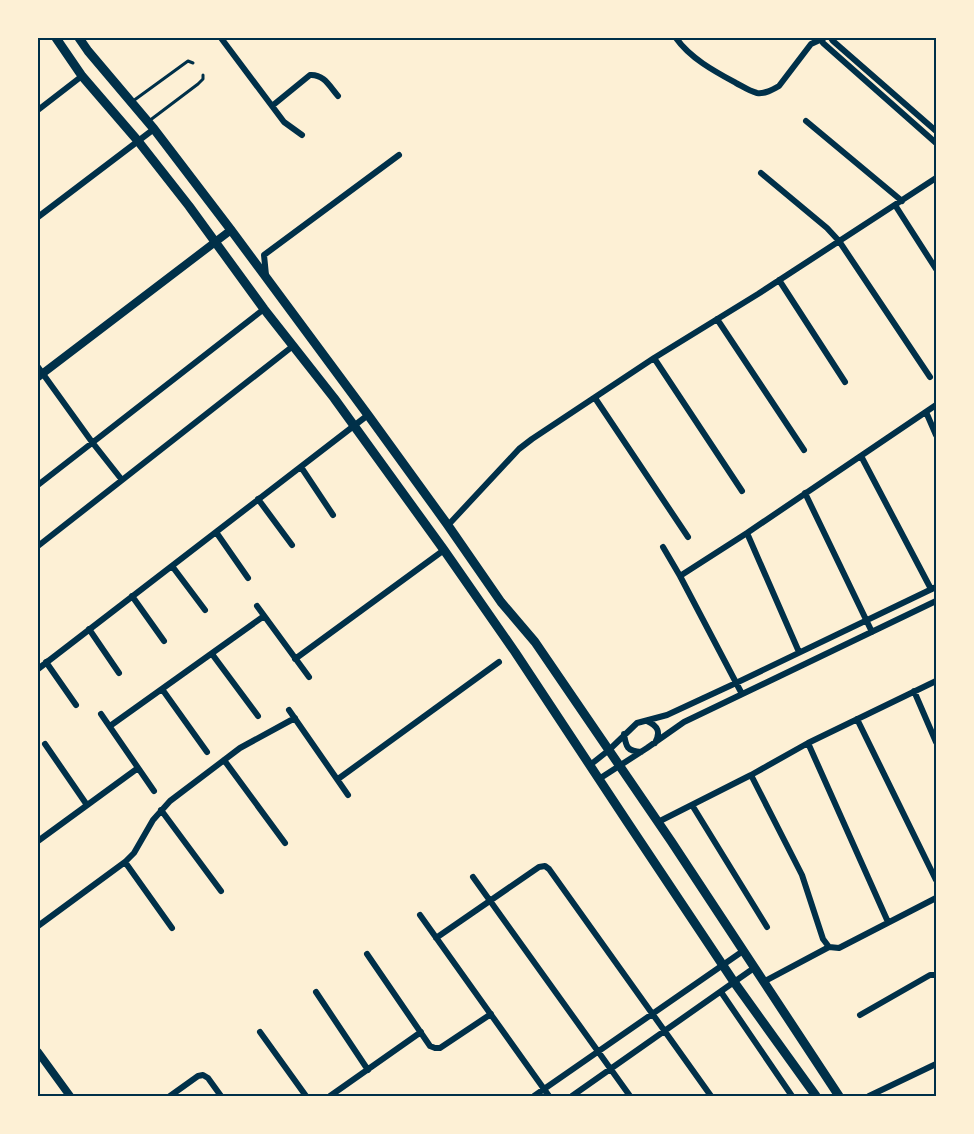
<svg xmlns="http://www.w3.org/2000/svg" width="974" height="1134" font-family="Barlow,sans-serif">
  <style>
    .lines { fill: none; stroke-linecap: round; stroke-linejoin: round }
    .service { stroke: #003049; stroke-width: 3 }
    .minor { stroke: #003049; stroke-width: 6 }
    .tertiary { stroke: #003049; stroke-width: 8 }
    .secondary { stroke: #003049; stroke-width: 9 }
    .neatline { fill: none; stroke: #003049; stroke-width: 2 }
  </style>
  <rect width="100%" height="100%" fill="#fdf0d5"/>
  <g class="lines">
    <!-- service -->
    <path class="service" d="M133,101L188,61L193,63
      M149,121L198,84L203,79V75"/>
    <!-- minor -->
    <path class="minor" d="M221,38L284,122L302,135
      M676,38C690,58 714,71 736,83C742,86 749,91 757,93C765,94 772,90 779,86L811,44L824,38
      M820,38L823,43L936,143
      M831,38L833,41L936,131
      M272,106L310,75C324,74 330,87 338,96
      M38,110L82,76
      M806,121L902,201
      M761,173L827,228L839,241L930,377
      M895,205L936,269
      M38,217L154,129
      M266,275L264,255L399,155
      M779,280L845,382
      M717,319L804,450
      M654,358L742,491
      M38,367L92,442L122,480
      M595,398L688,537
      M926,412L936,435
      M861,456L931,589
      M301,467L333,515
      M38,485L264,309
      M805,493L872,632
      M258,499L292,545
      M447,524L451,522L519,449L532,439L654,358L758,294L936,178
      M216,532L248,578
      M747,533L799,652
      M38,546L293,346
      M663,547L680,576L742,694
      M172,566L205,610
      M680,576L747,533L936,405
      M132,596L164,641
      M257,606L309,677
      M89,629L119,673
      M212,654L258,716
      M295,659L444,550
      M46,662L76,705
      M38,669L368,415
      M162,689L207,752
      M914,691L936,742
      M289,710L348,795
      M101,714L154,791
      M857,719L936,880
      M647,721C658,726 661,732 655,743
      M110,726L264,616
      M624,734C626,747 627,751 641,752
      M808,743L888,922
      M45,744L87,805
      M224,760L285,843
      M590,765L609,750L637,723L667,715L736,683L936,587
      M751,775L802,875L823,939L829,947
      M338,779L499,662
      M599,779L647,748L684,722L936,601
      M692,805L767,927
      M161,810L221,891
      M658,822L751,775L808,743L936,681
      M38,841L138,768
      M125,862L172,928
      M473,877L630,1096
      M420,915L549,1096
      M38,926L125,862L134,853L153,820L170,801L240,748L295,718
      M436,938L539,867L545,866L549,869L711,1096
      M367,954L430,1046L435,1048H440L491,1014
      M763,982L829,947L839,948L936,898
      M316,992L368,1070
      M721,992L792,1096
      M860,1015L930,975H935L936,976
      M260,1032L306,1096
      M170,1096L198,1076L203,1075L208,1078L221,1096
      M330,1096L421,1032
      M534,1096L743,951
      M572,1096L754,968
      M869,1096L936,1064"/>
    <!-- tertiary -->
    <path class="tertiary" d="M38,377L231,230
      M38,1052L70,1096"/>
    <!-- secondary -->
    <path class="secondary" d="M56,38L82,76L138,141L189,206L264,309L334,398L444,550L515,652L628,823L734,982L816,1096
      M79,38L88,51L154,129L231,230L368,415L447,524L501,602L535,642L671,841L839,1096"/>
  </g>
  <!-- border -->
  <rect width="974" height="1134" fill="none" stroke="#fdf0d5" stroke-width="78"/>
  <rect x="39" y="39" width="896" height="1056" class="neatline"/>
</svg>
